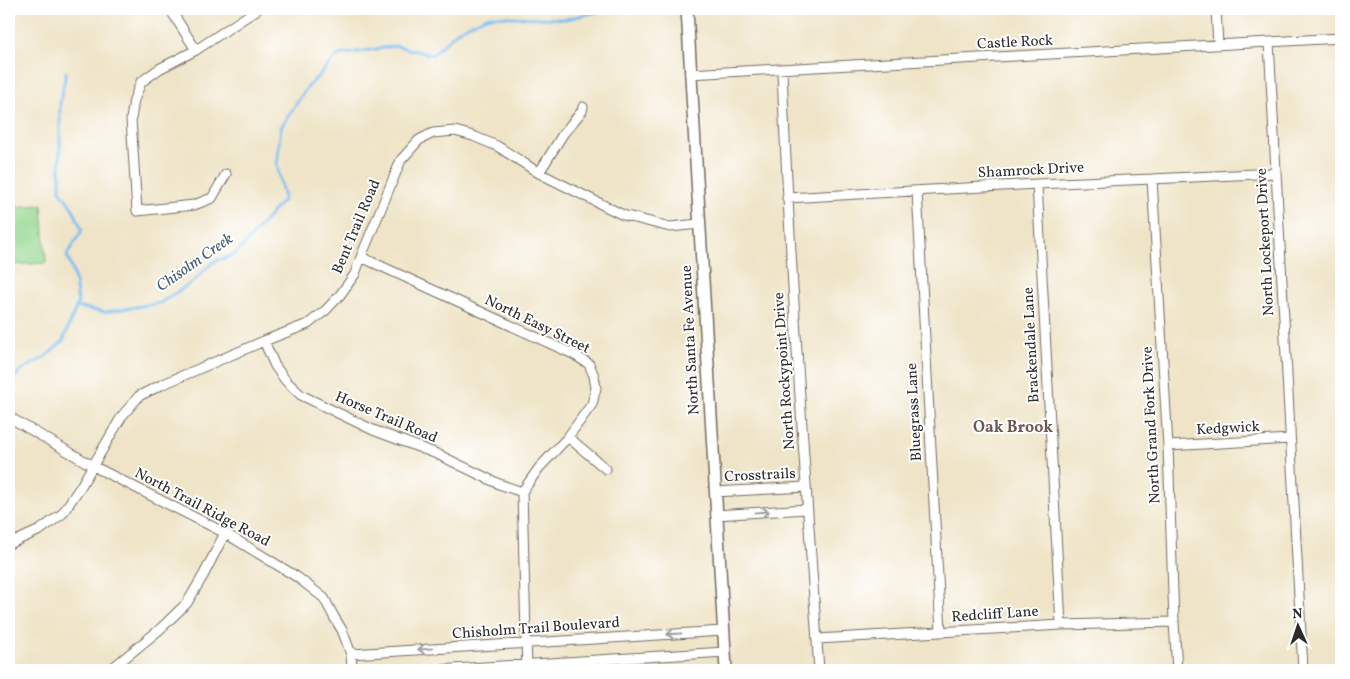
<svg xmlns="http://www.w3.org/2000/svg" width="1350" height="679" font-family="Vollkorn,serif">
  <style>
    .green { fill: #94d78f; stroke: #60815d }
    .lines { fill: none; stroke-linecap: round; stroke-linejoin: round }
    .stream { stroke: #7bbef1; stroke-width: 3 }
    .minor-casing { stroke: #706c62; stroke-width: 11 }
    .secondary-casing { stroke: #706c62; stroke-width: 14 }
    .minor { stroke: #fff; stroke-width: 9 }
    .secondary { stroke: #fff; stroke-width: 11 }
    .oneway { stroke: #a0a0a0 }
    .labels { text-anchor: middle; dominant-baseline: central; stroke-width: 4; stroke-linejoin: round; paint-order: stroke }
    .street-label { font-size: 15px; fill: #2b2b2b; stroke: #fff }
    .water-label { font-size: 16px; font-style: italic; fill: #475e70; stroke: #fff }
    .neighbourhood-label { font-size: 16px; font-weight: bold; fill: #6e5856; stroke: #fff }
  </style>
  <rect width="100%" height="100%" fill="#fff"/>
  <filter id="ink" filterUnits="userSpaceOnUse"><feTurbulence type="fractalNoise" baseFrequency=".02" numOctaves="2"/><feDisplacementMap in="SourceGraphic" scale="10" xChannelSelector="R" yChannelSelector="G"/><feConvolveMatrix kernelMatrix="1 2 1 2 8 2 1 2 1" color-interpolation-filters="sRGB"/></filter>
  <filter id="wash" filterUnits="userSpaceOnUse"><feTurbulence type="fractalNoise" baseFrequency=".0096" numOctaves="4" result="noise"/><feDisplacementMap in="SourceGraphic" scale="20" xChannelSelector="R" yChannelSelector="G"/><feGaussianBlur stdDeviation="1.12" result="paint"/><feColorMatrix in="noise" values="0 0 0 0 0 0 0 0 0 0 0 0 0 0 0 0 0 1.4 0 .05"/><feComposite in="paint" operator="in"/></filter>
  <g filter="url(#wash)">
    <rect width="100%" height="100%" fill="#efe4c7"/>
    <!-- green -->
    <path class="green" d="M42,205L46,263L9,265V207Z"/>
    <g class="lines">
      <!-- stream -->
      <path class="stream" d="M76,307L105,312L160,303L194,281L213,262L236,254L284,199L277,164L281,127L306,89L338,55L396,46L432,55L460,29L489,16L566,19L597,12L603,9
        M9,382L20,371L45,357L63,341L78,302L74,275L67,255L82,230L74,211L60,190V103L66,72"/>
    </g>
  </g>
  <g filter="url(#ink)">
    <g class="lines">
      <defs>
        <path id="minor" d="M170,9L196,50
          M1216,9L1218,45
          M1269,42L1303,670
          M782,70C790,270 805,470 819,670
          M690,74L1341,38
          M539,173L563,134L582,111L583,107
          M226,174L212,198L194,205L137,211L131,119L134,100L141,82L159,69L196,50L258,9
          M1152,179L1168,446L1174,622L1177,670
          M1037,184L1061,625
          M917,191L941,632
          M787,198L1037,184L1152,179L1276,173
          M361,257L573,354L589,364L594,376L596,388L592,404L568,437L539,468L522,492L527,670
          M264,341L275,366L286,381L301,395L373,430L437,454L499,484L522,492
          M9,417L93,466L225,533L297,577L324,598L334,617L342,630L351,654L352,670
          M568,437L606,469
          M1168,446L1290,439
          M715,492L806,487
          M716,515L807,509
          M9,544L40,530L62,514L81,486L122,416L139,396L161,385L264,341L308,324L326,310L340,295L355,274L361,257L401,160L419,140L433,133L455,131L473,136L497,146L539,173L623,215L670,227L699,224
          M817,639L1061,625L1174,622
          M351,654L723,631
          M110,670L159,630L187,603L203,576L225,533
          M438,670L725,652"/>
        <path id="secondary" d="M687,9L726,670"/>
      </defs>
      <!-- minor casing -->
      <use href="#minor" class="minor-casing"/>
      <!-- secondary casing -->
      <use href="#secondary" class="secondary-casing"/>
      <!-- minor -->
      <use href="#minor" class="minor"/>
      <!-- secondary -->
      <use href="#secondary" class="secondary"/>
    </g>
    <!-- one-way arrows -->
    <defs><path id="oneway-shaft" d="M-6 0H5M1.5-3L5.5 0L1.5 3" fill="none" stroke-width="1.6" stroke-linecap="round" stroke-linejoin="round" transform="scale(1.25)"/></defs>
    <g class="oneway">
      <use href="#oneway-shaft" transform="translate(762 512) rotate(-4)"/>
      <use href="#oneway-shaft" transform="translate(674 634) rotate(177)"/>
      <use href="#oneway-shaft" transform="translate(425 649) rotate(176)"/>
    </g>
  </g>
  <g class="labels">
    <!-- street labels -->
    <g class="street-label">
      <text transform="translate(1015 43) rotate(-3)">Castle Rock</text>
      <text transform="translate(1031 171) rotate(-3)">Shamrock Drive</text>
      <text transform="translate(357 227) rotate(-67)">Bent Trail Road</text>
      <text transform="translate(1266 242) rotate(-93)">North Lockeport Drive</text>
      <text transform="translate(537 325) rotate(26)">North Easy Street</text>
      <text transform="translate(691 340) rotate(-93)">North Santa Fe Avenue</text>
      <text transform="translate(1032 345) rotate(-93)">Brackendale Lane</text>
      <text transform="translate(785 371) rotate(-94)">North Rockypoint Drive</text>
      <text transform="translate(915 412) rotate(-93)">Bluegrass Lane</text>
      <text transform="translate(386 418) rotate(23)">Horse Trail Road</text>
      <text transform="translate(1152 425) rotate(-93)">North Grand Fork Drive</text>
      <text transform="translate(1228 429) rotate(-3)">Kedgwick</text>
      <text transform="translate(760 476) rotate(-3)">Crosstrails</text>
      <text transform="translate(202 508) rotate(28)">North Trail Ridge Road</text>
      <text transform="translate(995 615) rotate(-4)">Redcliff Lane</text>
      <text transform="translate(536 629) rotate(-4)">Chisholm Trail Boulevard</text>
    </g>
    <!-- water labels -->
    <g class="water-label">
      <text transform="translate(195 263) rotate(-35)">Chisolm Creek</text>
    </g>
    <!-- neighbourhood labels -->
    <g class="neighbourhood-label">
      <text x="1013" y="428">Oak Brook</text>
    </g>
  </g>
  <!-- margin -->
  <rect width="1350" height="679" fill="none" stroke="#fff" stroke-width="30"/>
  <!-- north arrow -->
  <g transform="translate(1298 626) rotate(357)" stroke="#ffffff" stroke-width="4" paint-order="stroke">
  <path d="M0-4L9 19L0 12L-9 19Z" fill="#2b2b2b"/>
  <text y="-8" font-size="14" font-weight="bold" text-anchor="middle" fill="#2b2b2b">N</text>
  </g>
</svg>
